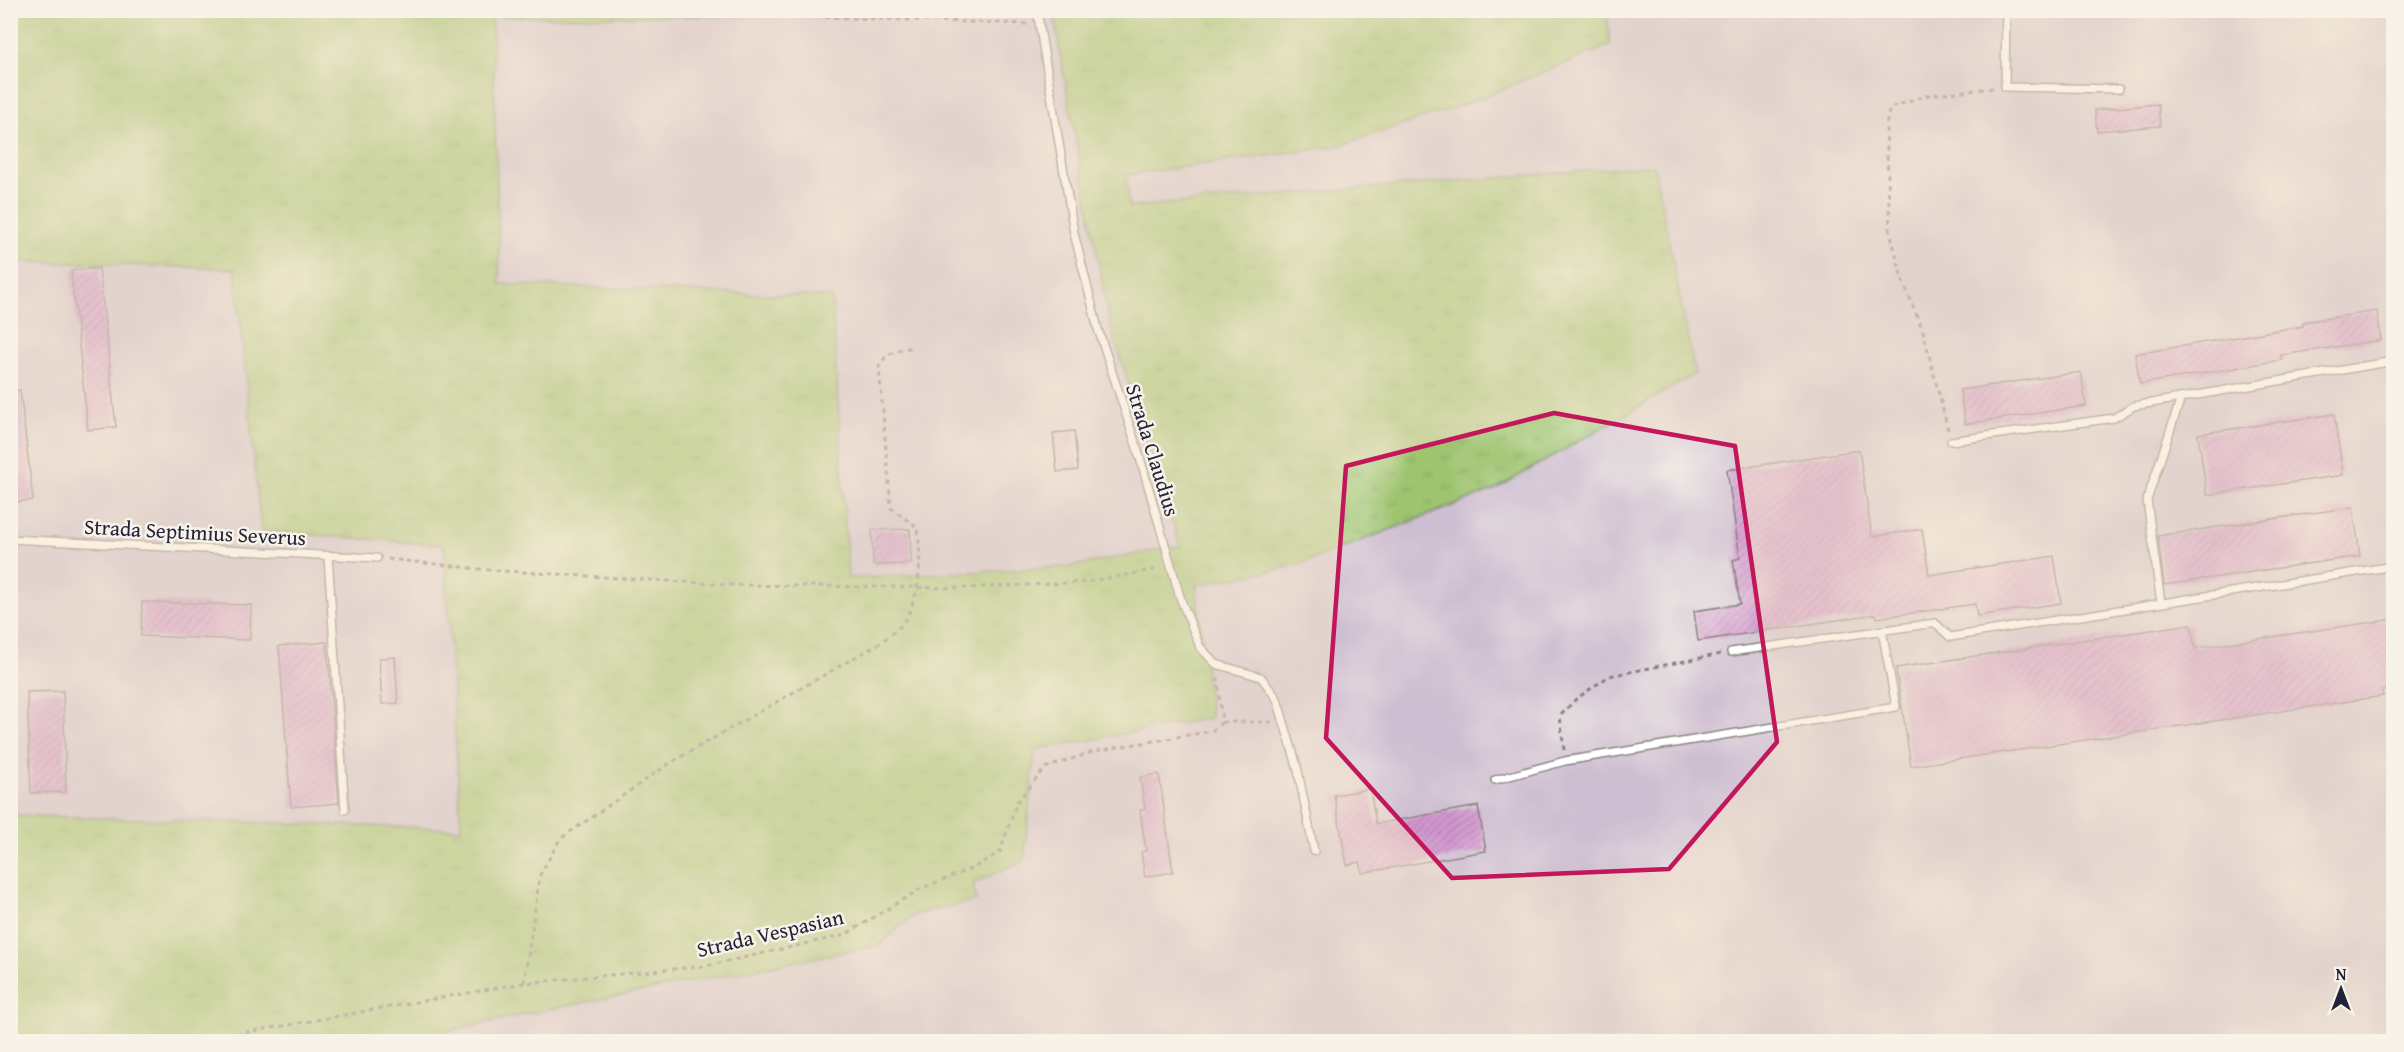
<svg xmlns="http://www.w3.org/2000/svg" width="2404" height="1052" font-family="'Gentium Book Plus',serif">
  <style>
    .industrial { fill: #cebed2 }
    .grass { fill: url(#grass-tufts); stroke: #607355; stroke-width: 1.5 }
    .building { fill: url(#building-hatch) }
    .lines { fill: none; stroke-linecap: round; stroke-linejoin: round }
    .service-casing { stroke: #8b8282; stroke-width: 10 }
    .path { stroke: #8b8282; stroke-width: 3; stroke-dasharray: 4.5 4.5; stroke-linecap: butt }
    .service { stroke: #fff; stroke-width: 7 }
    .marked { fill: none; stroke: #c2185b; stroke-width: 4.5; stroke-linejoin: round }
    .labels { text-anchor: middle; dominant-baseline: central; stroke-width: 5; stroke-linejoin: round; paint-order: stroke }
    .street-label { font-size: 21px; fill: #22223b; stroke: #f7f3e8 }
  </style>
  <defs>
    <pattern id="grass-tufts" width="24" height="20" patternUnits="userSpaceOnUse" patternTransform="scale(1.5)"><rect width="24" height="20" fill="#9ec46f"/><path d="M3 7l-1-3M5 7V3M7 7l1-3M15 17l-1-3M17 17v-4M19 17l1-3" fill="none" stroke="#88a861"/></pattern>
    <pattern id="building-hatch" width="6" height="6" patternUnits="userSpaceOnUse" patternTransform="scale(1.5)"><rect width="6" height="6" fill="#d397d0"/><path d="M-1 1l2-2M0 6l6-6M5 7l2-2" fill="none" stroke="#ab7baa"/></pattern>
  </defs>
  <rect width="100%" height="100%" fill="#f7f3e8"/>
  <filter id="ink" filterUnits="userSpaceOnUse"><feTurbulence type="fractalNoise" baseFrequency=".0167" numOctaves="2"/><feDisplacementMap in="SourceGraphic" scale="12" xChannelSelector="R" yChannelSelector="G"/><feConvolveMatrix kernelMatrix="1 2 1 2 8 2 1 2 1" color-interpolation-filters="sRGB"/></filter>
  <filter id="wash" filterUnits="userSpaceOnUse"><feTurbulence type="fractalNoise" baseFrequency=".008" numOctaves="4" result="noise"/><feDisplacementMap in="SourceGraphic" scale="24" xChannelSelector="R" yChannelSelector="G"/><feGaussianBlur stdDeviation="1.35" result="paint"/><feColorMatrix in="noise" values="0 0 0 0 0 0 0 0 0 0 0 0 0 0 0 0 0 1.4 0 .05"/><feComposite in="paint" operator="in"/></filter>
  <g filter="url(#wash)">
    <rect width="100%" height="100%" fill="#f4e3ca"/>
    <!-- industrial -->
    <path class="industrial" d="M10,11H1054L1060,54L1110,325L1496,489L1695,374L1654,165L1129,207L1125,175L1338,146L1466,104L1610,46L1607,11H2393V1041H11Z"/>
    <!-- grass -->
    <path class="grass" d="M11,11H930V15L492,17L500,284L832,297L848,578L1068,567L1180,546L1110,325L1060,54L1054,11H1607L1610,45L1466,104L1338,146L1126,175L1129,207L1654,165L1695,374L1496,489L1295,566L1196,585L1211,718L1035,750L1024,860L973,884L976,901L914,914L880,945L531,1013L401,1041H17L10,929L11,815L461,829L444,545L261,531L235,269L11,261Z"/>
    <g id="blocks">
      <!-- building -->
      <path class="building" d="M2158,104L2160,126L2097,131L2095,110Z
        M99,268L116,427L88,430L71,271Z
        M2377,311L2381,340L2281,355L2282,360L2140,384L2135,354L2303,326V322Z
        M2081,372L2086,406L1965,424L1960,390Z
        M20,390L33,500L10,503V391Z
        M2334,414L2343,475L2207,495L2198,434Z
        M1074,431L1078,470L1057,472L1053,433Z
        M1859,450L1872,537L1922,529L1929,575L2054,556L2061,603L1977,616L1975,604L1877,618L1876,614L1698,641L1694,611L1740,604L1733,560L1740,558L1727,470Z
        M2353,507L2360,556L2164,585L2158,536Z
        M910,529L911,564L873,565L872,530Z
        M142,602L251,605L250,640L141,636Z
        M2394,619V689L2382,691L2383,696L1911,766L1896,668L2191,624L2195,648Z
        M327,642L339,803L291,807L279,646Z
        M395,657L398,703L382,704L379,658Z
        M63,691L66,792L31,793L27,692Z
        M1159,774L1173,872L1145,877L1141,852L1146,851L1140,810L1145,809L1140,777Z
        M1370,789L1376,824L1478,806L1486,851L1362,873L1360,862L1347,865L1334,795Z"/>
    </g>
  </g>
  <g filter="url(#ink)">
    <use href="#blocks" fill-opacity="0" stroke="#8b8282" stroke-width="1.5"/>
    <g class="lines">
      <defs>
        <path id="service" d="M1037,10L1074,233L1098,329L1138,451L1181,600L1200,647L1216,664L1261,677L1277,699L1297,766L1314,851
          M2006,10L2005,87L2119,89
          M1951,441L2114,418L2134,406L2394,361
          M10,539L377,558
          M328,556L345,810
          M2161,603L2147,500L2181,398
          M1731,652L1935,623L1950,637L2394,566
          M1495,780L1565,761L1896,707L1882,630"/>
      </defs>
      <!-- service casing -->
      <use href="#service" class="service-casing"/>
      <!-- path -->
      <path class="path" d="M609,10L1027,24
        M1948,430L1923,331L1902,279L1890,231L1886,125L1890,108L1928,95L1994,88
        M388,559L489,570L732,585L965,588L1087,582L1159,569
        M1222,722H1272
        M1564,750L1560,716L1576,699L1609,676L1721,654
        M524,983L540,875L560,839L670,763L880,643C888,636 900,629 905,620C921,593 922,558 917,527L891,508L879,366C888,351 898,350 914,347
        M192,1042L524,983L706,966L845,935L920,889L973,868L1000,852L1017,802L1045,768L1096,751L1212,731L1222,722L1218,678"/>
      <!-- service -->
      <use href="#service" class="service"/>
    </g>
  </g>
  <!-- marked area -->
  <path d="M0 0H2404V1052H0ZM1554,413L1735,446L1777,742L1669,869L1452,878L1326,738L1346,466Z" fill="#f4e3ca" fill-opacity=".55" fill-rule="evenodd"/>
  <path class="marked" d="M1554,413L1735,446L1777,742L1669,869L1452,878L1326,738L1346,466Z"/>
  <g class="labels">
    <!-- street labels -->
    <g class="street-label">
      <text transform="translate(1153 450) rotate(73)">Strada Claudius</text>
      <text transform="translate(195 532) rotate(3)">Strada Septimius Severus</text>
      <text transform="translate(770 933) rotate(-13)">Strada Vespasian</text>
    </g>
  </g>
  <!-- margin -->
  <rect width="2404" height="1052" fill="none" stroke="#f7f3e8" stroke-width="36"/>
  <!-- north arrow -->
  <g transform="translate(2341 989)" stroke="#f7f3e8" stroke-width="4.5" paint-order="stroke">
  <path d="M0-4.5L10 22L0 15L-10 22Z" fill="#22223b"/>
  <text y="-9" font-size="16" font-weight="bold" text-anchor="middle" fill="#22223b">N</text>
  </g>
</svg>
